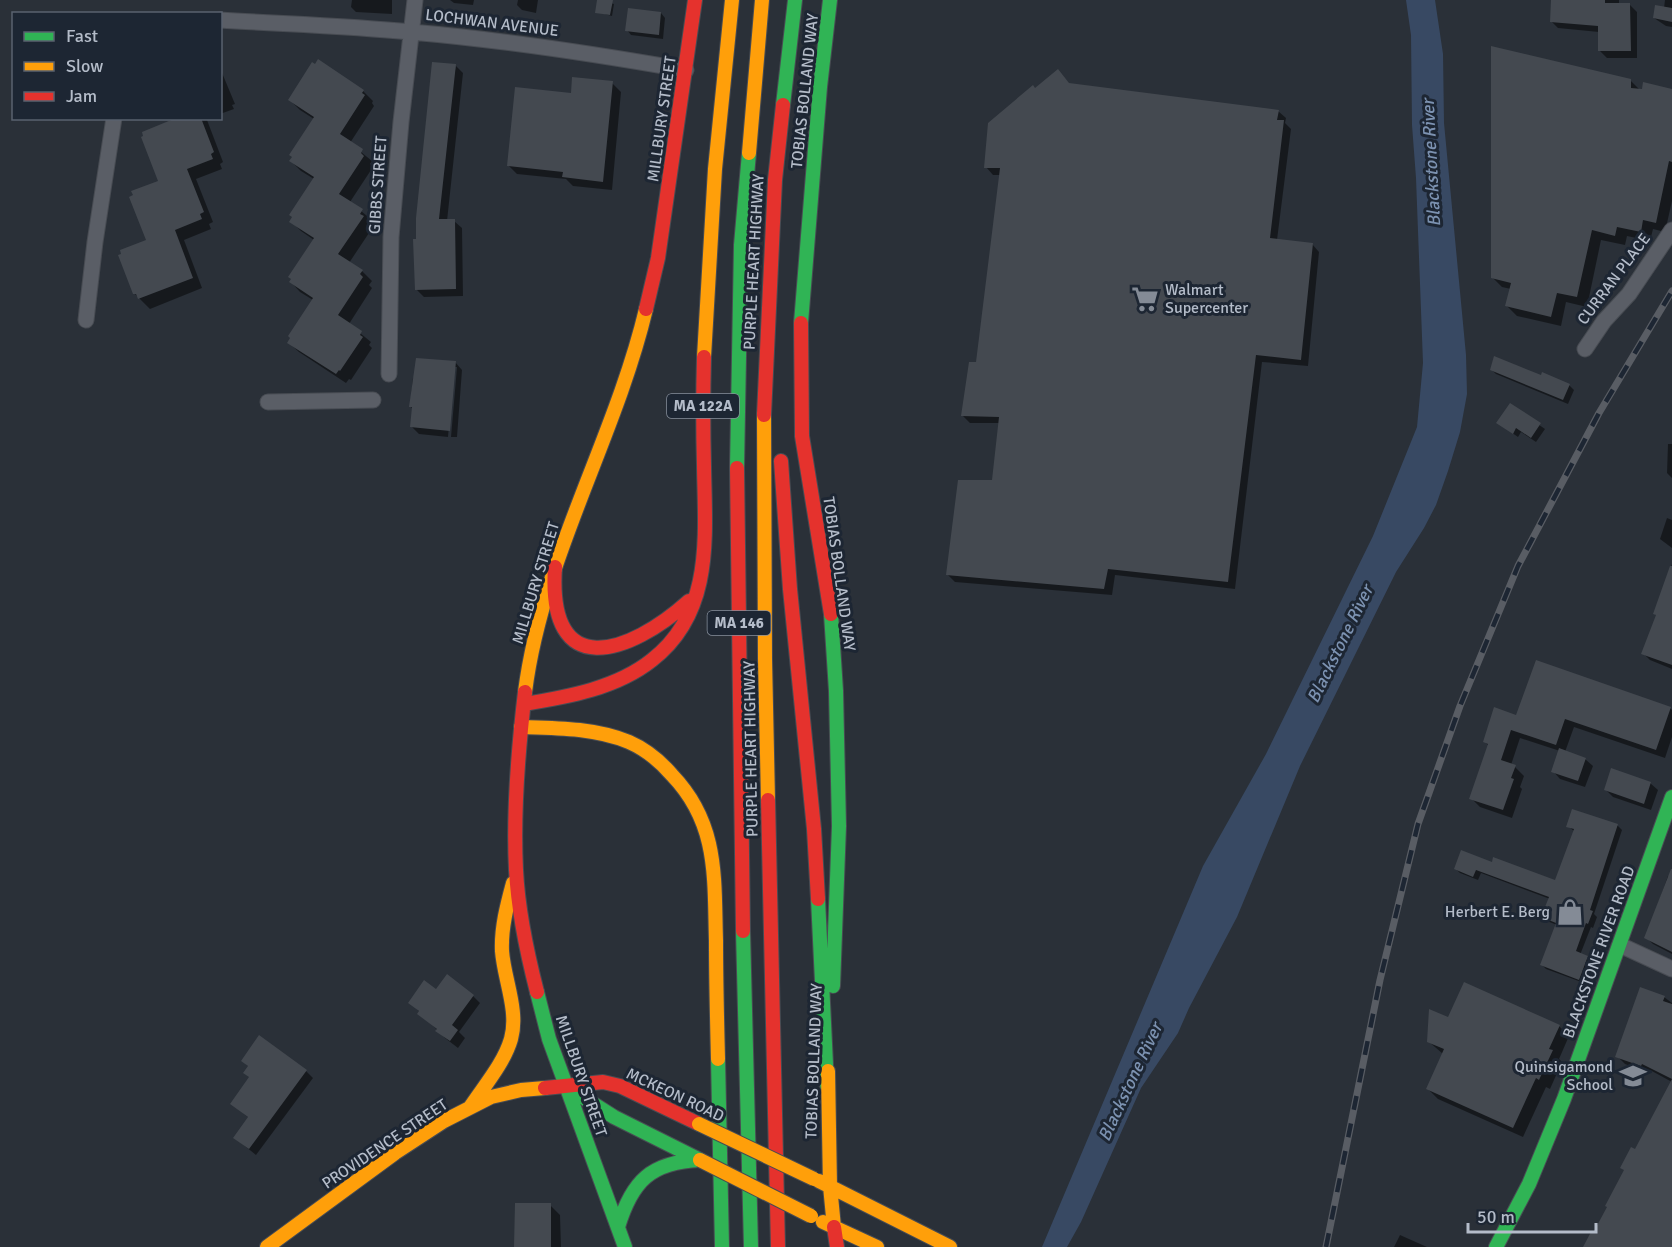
<svg xmlns="http://www.w3.org/2000/svg" width="1672" height="1247" font-family="Signika,sans-serif">
  <style>
    .water { fill: #384963 }
    .shadow { fill: #0007 }
    .building { fill: #444950 }
    .lines { fill: none; stroke-linecap: round; stroke-linejoin: round }
    .street-casing { stroke: #484c53; stroke-width: 17 }
    .fast-casing { stroke: #484c53; stroke-width: 16 }
    .slow-casing { stroke: #484c53; stroke-width: 16 }
    .jam-casing { stroke: #484c53; stroke-width: 16 }
    .street { stroke: #5a5e66; stroke-width: 15 }
    .fast { stroke: #30b455; stroke-width: 14 }
    .slow { stroke: #ff9f0a; stroke-width: 14 }
    .jam { stroke: #e5322d; stroke-width: 14 }
    .rail-casing { stroke: #595d64; stroke-width: 7 }
    .rail { stroke: #1d2633; stroke-width: 4.5; stroke-dasharray: 14; stroke-linecap: butt }
    .slow-bridge-casing { stroke: #484c53; stroke-width: 16; stroke-linecap: butt }
    .slow-bridge { stroke: #ff9f0a; stroke-width: 14 }
    .labels { text-anchor: middle; dominant-baseline: central; stroke-width: 6; stroke-linejoin: round; paint-order: stroke }
    .shield { fill: #1d2633; stroke: #878f9c; stroke-width: 1.5 }
    .shield-label { font-size: 15px; font-weight: bold; fill: #b4bcc9 }
    .street-label { font-size: 16px; fill: #b4bcc9; stroke: #1d2633 }
    .poi-label { font-size: 16px; fill: #b4bcc9; stroke: #1d2633; text-anchor: end }
    .water-label { font-size: 18px; font-style: italic; fill: #7c92b1; stroke: #1d2633 }
  </style>
  <rect width="100%" height="100%" fill="#2a3038"/>
  <!-- water -->
  <path class="water" d="M1406,0H1435L1443,54L1444,123L1466,355L1467,394L1460,432L1448,471L1436,505L1424,528L1396,572L1300,766L1237,917L1189,1008L1178,1033L1141,1088L1081,1222L1067,1247H1042L1203,866L1266,754L1373,536L1417,427L1423,363L1416,178L1412,125L1411,35Z"/>
  <!-- shadow -->
  <path class="shadow" d="M352,0H392V14L356,12L351,7Z
    M450,0H474L473,5L454,3Z
    M518,0H538L536,13L522,10L517,5Z
    M599,0L614,4L612,16L597,12Z
    M1553,0H1619V5H1630L1637,12V58H1607L1600,51L1599,32L1558,28L1551,21Z
    M1665,0H1672V27L1666,26L1654,18L1664,8Z
    M661,13L665,18L663,39L631,35L627,30Z
    M456,66L463,73L447,221H454L462,228L463,296L424,297L417,290V241Z
    M220,68L235,104L232,105L234,109L220,114Z
    M1058,71L1070,85L1278,111L1286,118L1285,123L1291,129L1277,240L1312,244L1319,252L1308,366L1262,362L1235,589L1115,575L1112,595L955,582L948,575L993,482L1000,423H970L963,416L977,364L1000,175H993L986,167L1035,90Z
    M1630,80L1640,90H1672V201L1665,232L1653,229L1650,241L1627,236L1625,245L1601,240L1587,307L1566,302L1561,326L1517,316L1507,306L1511,289L1502,287L1492,277Z
    M612,83L621,92L612,190L573,186L566,179L517,174L508,165L572,94Z
    M363,91L373,101L372,103L374,106L350,143L372,161L370,164L373,167L350,202L372,220L369,224L373,227L349,263L362,271L372,281L369,285L372,288L349,324L371,342L369,345L372,348L351,380L349,379L346,383L299,352L289,343L313,300L300,292L291,282L314,240L301,231L291,221L314,179L301,171L291,161L314,119L300,110L290,100Z
    M169,118H210L207,120L223,162L220,164L222,169L196,179L213,222L209,224L211,229L184,240L202,288L150,309L135,294L148,241L160,181L170,122Z
    M455,362L462,370L457,437H451L457,367H454L448,437L419,434L412,427L413,409L410,406L413,378Z
    M1491,369L1542,377L1569,385L1574,390L1568,404L1496,374Z
    M1510,405L1545,429L1536,442L1521,432L1518,437L1498,423Z
    M1668,444H1672V478L1667,473Z
    M1667,518L1672,520V548L1660,539Z
    M1672,564V669L1650,660L1643,653L1657,616L1655,614Z
    M1670,708L1672,710V737L1665,758L1574,727L1565,752L1585,759L1593,766L1585,787L1560,779L1553,771L1560,751L1520,738L1511,765L1515,767L1524,776L1520,787L1522,789L1512,818L1480,807L1471,798L1489,746L1485,742L1517,717Z
    M1650,783L1658,790L1651,810L1613,797L1605,789Z
    M1573,810L1618,826L1622,830L1594,914L1597,917L1593,928L1591,927L1580,955L1592,962L1584,983L1546,969L1542,965L1557,925L1547,921L1542,917L1550,899L1481,873L1478,880L1460,873L1455,868L1492,864L1556,882L1574,831L1568,826Z
    M1668,876L1672,878V954L1653,944L1646,937Z
    M436,991L473,996L480,1003L459,1032L465,1038L458,1048L445,1038L410,1002Z
    M1664,997L1672,1003V1247H1586L1594,1235L1672,1082L1650,1070L1649,1073L1625,1064L1617,1056Z
    M1448,1019L1559,1026L1569,1036L1559,1059L1562,1062L1550,1089L1546,1087L1523,1137L1438,1099L1428,1089L1443,1054L1428,1041Z
    M243,1061L306,1071L313,1078L256,1155L235,1138L249,1118L232,1104L250,1077L249,1067Z
    M550,1205L560,1215L561,1247H515Z
    M1400,1235L1427,1247H1394Z"/>
  <!-- building -->
  <path class="building" d="M597,0H613L610,15L595,13Z
    M1551,0H1605V3H1630L1631,51H1598V26L1550,22Z
    M1655,5L1672,8V22L1653,18Z
    M628,8L661,12L659,35L625,31Z
    M1491,46L1631,79V88L1642,89L1643,82L1672,89V162L1669,161L1656,223L1643,220L1641,232L1617,227L1615,236L1592,230L1577,297L1557,293L1551,317L1505,306L1511,283L1491,278Z
    M318,59L364,90L362,93L365,95L340,134L363,149L361,153L364,156L339,194L363,209L360,214L364,216L338,254L363,270L360,274L363,277L338,315L362,331L360,335L363,337L340,371L339,370L336,374L287,343L290,338L288,336L313,298L289,282L291,279L288,277L314,238L289,222L292,217L289,215L314,177L289,161L292,157L289,155L314,117L288,100L312,62L315,64Z
    M432,62L456,64L439,219H455L456,289L415,290L413,239H416V218Z
    M1058,69L1069,83L1279,110L1277,120H1284L1270,238L1313,243L1301,360L1256,355L1228,582L1108,569L1104,589L946,575L958,480H992L999,417L961,416L969,362H976L1000,168H984L988,123L1033,85L1035,88Z
    M572,77L613,81L603,182L562,177L563,172L507,166L515,87L571,93Z
    M176,118H201L214,152L211,154L213,159L187,169L204,212L200,214L202,219L175,230L193,278L138,299L136,294H133L118,255L121,254L120,250L146,240L129,197L133,195L131,191L158,181L141,137L143,136L142,132Z
    M1494,356L1541,375L1542,372L1570,384L1563,400L1490,370Z
    M416,358L456,361L450,431L410,427L412,407H409Z
    M1510,403L1541,423L1531,438L1516,428L1513,434L1496,423Z
    M1670,566H1672V665L1641,654L1656,615L1653,614Z
    M1536,660L1671,707L1656,750L1565,719L1556,745L1511,730L1501,760L1516,765L1511,778L1514,779L1503,810L1469,799L1488,744L1483,742L1494,707L1516,715Z
    M1559,748L1586,758L1578,781L1551,772Z
    M1611,768L1651,782L1644,804L1604,790Z
    M1572,809L1618,824L1590,910L1593,911L1588,924L1586,923L1576,951L1588,956L1579,980L1540,965L1556,923L1541,917L1549,897L1476,870L1473,877L1454,869L1461,850L1492,862L1493,857L1555,880L1574,829L1566,827Z
    M1671,869H1672V952L1644,938Z
    M447,974L474,995L452,1025L458,1030L450,1041L435,1031L437,1029L417,1014L419,1011L408,1003L424,980L436,989Z
    M1464,982L1560,1025L1549,1049L1553,1050L1539,1080L1536,1078L1513,1128L1426,1089L1444,1049L1427,1042L1429,1009L1448,1017Z
    M1640,987L1665,996L1663,1001L1672,1004V1247H1583L1591,1232L1593,1233L1607,1207L1605,1206L1624,1170L1620,1168L1631,1147L1635,1149L1672,1079L1642,1064L1641,1066L1615,1057Z
    M259,1035L307,1070L249,1149L233,1138L248,1117L230,1104L249,1077L243,1073L248,1066L241,1061Z
    M515,1203H551V1247H514Z"/>
  <g class="lines">
    <defs>
      <path id="street" d="M220,20C284,24 348,26 411,32C504,40 595,54 686,70
        M86,320L95,242L114,118
        M1585,349L1604,321L1629,294L1672,230
        M389,374L391,237L401,122L415,0
        M268,402L373,400
        M1620,945L1672,969"/>
      <path id="fast" d="M783,105L795,0
        M801,323L820,87L830,0
        M737,468L741,245L749,153
        M831,614L836,691L839,826L833,986
        M818,899L827,1085
        M743,931L751,1247
        M537,992L549,1039L625,1247
        M718,1059L722,1247
        M567,1087L614,1117L700,1160
        M618,1227C632,1181 651,1162 700,1160
        M1496,1247L1529,1184L1564,1099L1672,797"/>
      <path id="slow" d="M749,153L762,0
        M704,357L715,169L732,0
        M764,415L765,659L768,800
        M525,692C542,558 615,439 646,309
        M521,727C557,728 595,728 629,742C645,749 660,761 672,775C719,824 714,878 716,941C716,980 717,1020 718,1059
        M828,1071L830,1186L834,1227
        M471,1106C485,1085 504,1063 511,1039C519,1011 504,979 502,951C501,928 507,905 513,883
        M819,1181L950,1247
        M823,1222L877,1247
        M267,1247L395,1153L444,1121L491,1097L521,1090L545,1088"/>
      <path id="jam" d="M646,309L658,258L695,0
        M801,323L802,436L831,614
        M764,415L775,180L783,105
        M781,461L790,589L814,829L818,899
        M737,468L743,931
        M555,567C547,683 629,655 689,601
        M525,692C518,751 513,811 516,870C518,911 527,953 537,992
        M524,704C568,697 617,688 652,660C714,612 705,536 704,466C703,430 703,393 704,357
        M768,800L778,1247
        M545,1088L603,1082L620,1086L699,1124
        M834,1227L837,1247"/>
    </defs>
    <!-- street casing -->
    <use href="#street" class="street-casing"/>
    <!-- fast casing -->
    <use href="#fast" class="fast-casing"/>
    <!-- slow casing -->
    <use href="#slow" class="slow-casing"/>
    <!-- jam casing -->
    <use href="#jam" class="jam-casing"/>
    <!-- street -->
    <use href="#street" class="street"/>
    <!-- fast -->
    <use href="#fast" class="fast"/>
    <!-- slow -->
    <use href="#slow" class="slow"/>
    <!-- jam -->
    <use href="#jam" class="jam"/>
    <defs>
      <path id="rail" d="M1326,1247L1380,980L1418,824L1460,706L1518,566L1599,413L1672,291"/>
    </defs>
    <!-- rail casing -->
    <use href="#rail" class="rail-casing"/>
    <!-- rail -->
    <use href="#rail" class="rail"/>
    <defs>
      <path id="slow-bridge" d="M699,1124L814,1179
        M700,1160L811,1216"/>
    </defs>
    <!-- slow-bridge casing -->
    <use href="#slow-bridge" class="slow-bridge-casing"/>
    <!-- slow-bridge -->
    <use href="#slow-bridge" class="slow-bridge"/>
  </g>
  <!-- icons -->
  <defs>
    <symbol id="supermarket-bare" viewBox="-9 -9 18 18"><path d="M-6-5.5h2.5l.6 2H6L4.5 2H-2.5L-4.4-4H-6ZM-1.5 3.2a1.3 1.3 0 1 0 .1 0ZM3 3.2a1.3 1.3 0 1 0 .1 0Z" fill="#848b96" stroke="#1d2633" stroke-width="2.5" paint-order="stroke"/></symbol>
    <symbol id="shop-bare" viewBox="-9 -9 18 18"><path d="M-5-2.5h2.3a2.7 3.5 0 0 1 5.4 0H5L5.5 6h-11ZM-1.5-2.5h3a1.5 2.3 0 0 0-3 0Z" fill="#848b96" stroke="#1d2633" stroke-width="2.5" paint-order="stroke"/></symbol>
    <symbol id="school-bare" viewBox="-9 -9 18 18"><path d="M0-5L7-2L0 1L-7-2ZM-4 1L0 2.5L4 1V4Q0 6-4 4Z" fill="#848b96" stroke="#1d2633" stroke-width="2.5" paint-order="stroke"/></symbol>
  </defs>
  <g fill-rule="evenodd">
    <use href="#supermarket-bare" x="1126" y="280" width="38" height="38"/>
    <use href="#shop-bare" x="1551" y="893" width="38" height="38"/>
    <use href="#school-bare" x="1614" y="1057" width="38" height="38"/>
  </g>
  <g class="labels">
    <!-- shield labels -->
    <g class="shield">
      <rect x="667" y="394" width="72" height="24" rx="4.5"/>
      <rect x="707.5" y="611" width="63" height="24" rx="4.5"/>
    </g>
    <g class="shield-label">
      <text x="703" y="406">MA 122A</text>
      <text x="739" y="623">MA 146</text>
    </g>
    <!-- street labels -->
    <g class="street-label">
      <text transform="translate(492 23) rotate(7)">LOCHWAN AVENUE</text>
      <text transform="translate(805 91) rotate(-84)">TOBIAS BOLLAND WAY</text>
      <text transform="translate(662 119) rotate(-82)">MILLBURY STREET</text>
      <text transform="translate(378 185) rotate(-86)">GIBBS STREET</text>
      <text transform="translate(754 262) rotate(-87)">PURPLE HEART HIGHWAY</text>
      <text transform="translate(1614 279) rotate(-53)">CURRAN PLACE</text>
      <text transform="translate(839 574) rotate(82)">TOBIAS BOLLAND WAY</text>
      <text transform="translate(536 583) rotate(-73)">MILLBURY STREET</text>
      <text transform="translate(751 749) rotate(-91)">PURPLE HEART HIGHWAY</text>
      <text transform="translate(1599 952) rotate(-70)">BLACKSTONE RIVER ROAD</text>
      <text transform="translate(814 1061) rotate(-88)">TOBIAS BOLLAND WAY</text>
      <text transform="translate(581 1076) rotate(71)">MILLBURY STREET</text>
      <text transform="translate(675 1095) rotate(25)">MCKEON ROAD</text>
      <text transform="translate(385 1144) rotate(-34)">PROVIDENCE STREET</text>
    </g>
    <!-- poi labels -->
    <g class="poi-label">
      <text x="1165" y="290" text-anchor="start">Walmart<tspan x="1165" dy="18">Supercenter</tspan></text>
      <text x="1550" y="912">Herbert E. Berg</text>
      <text x="1613" y="1067">Quinsigamond<tspan x="1613" dy="18">School</tspan></text>
    </g>
    <!-- water labels -->
    <g class="water-label">
      <text transform="translate(1431 163) rotate(-93)">Blackstone River</text>
      <text transform="translate(1340 644) rotate(-64)">Blackstone River</text>
      <text transform="translate(1130 1082) rotate(-65)">Blackstone River</text>
    </g>
  </g>
  <!-- legend -->
  <rect x="12" y="12" width="210" height="108" fill="#1d2633" stroke="#59626f" stroke-width="1.5"/>
  <rect x="24" y="32" width="30" height="9" fill="#30b455" stroke="#59626f" stroke-width="1.5"/>
  <text x="66" y="42" font-size="18" fill="#b4bcc9">Fast</text>
  <rect x="24" y="62" width="30" height="9" fill="#ff9f0a" stroke="#59626f" stroke-width="1.5"/>
  <text x="66" y="72" font-size="18" fill="#b4bcc9">Slow</text>
  <rect x="24" y="92" width="30" height="9" fill="#e5322d" stroke="#59626f" stroke-width="1.5"/>
  <text x="66" y="102" font-size="18" fill="#b4bcc9">Jam</text>
  <!-- scale -->
  <path d="M1468 1223v9h128v-9" fill="none" stroke="#b4bcc9" stroke-width="3"/>
  <text x="1477" y="1223" font-size="18" fill="#b4bcc9" stroke="#1d2633" stroke-width="4.5" paint-order="stroke">50 m</text>
</svg>
